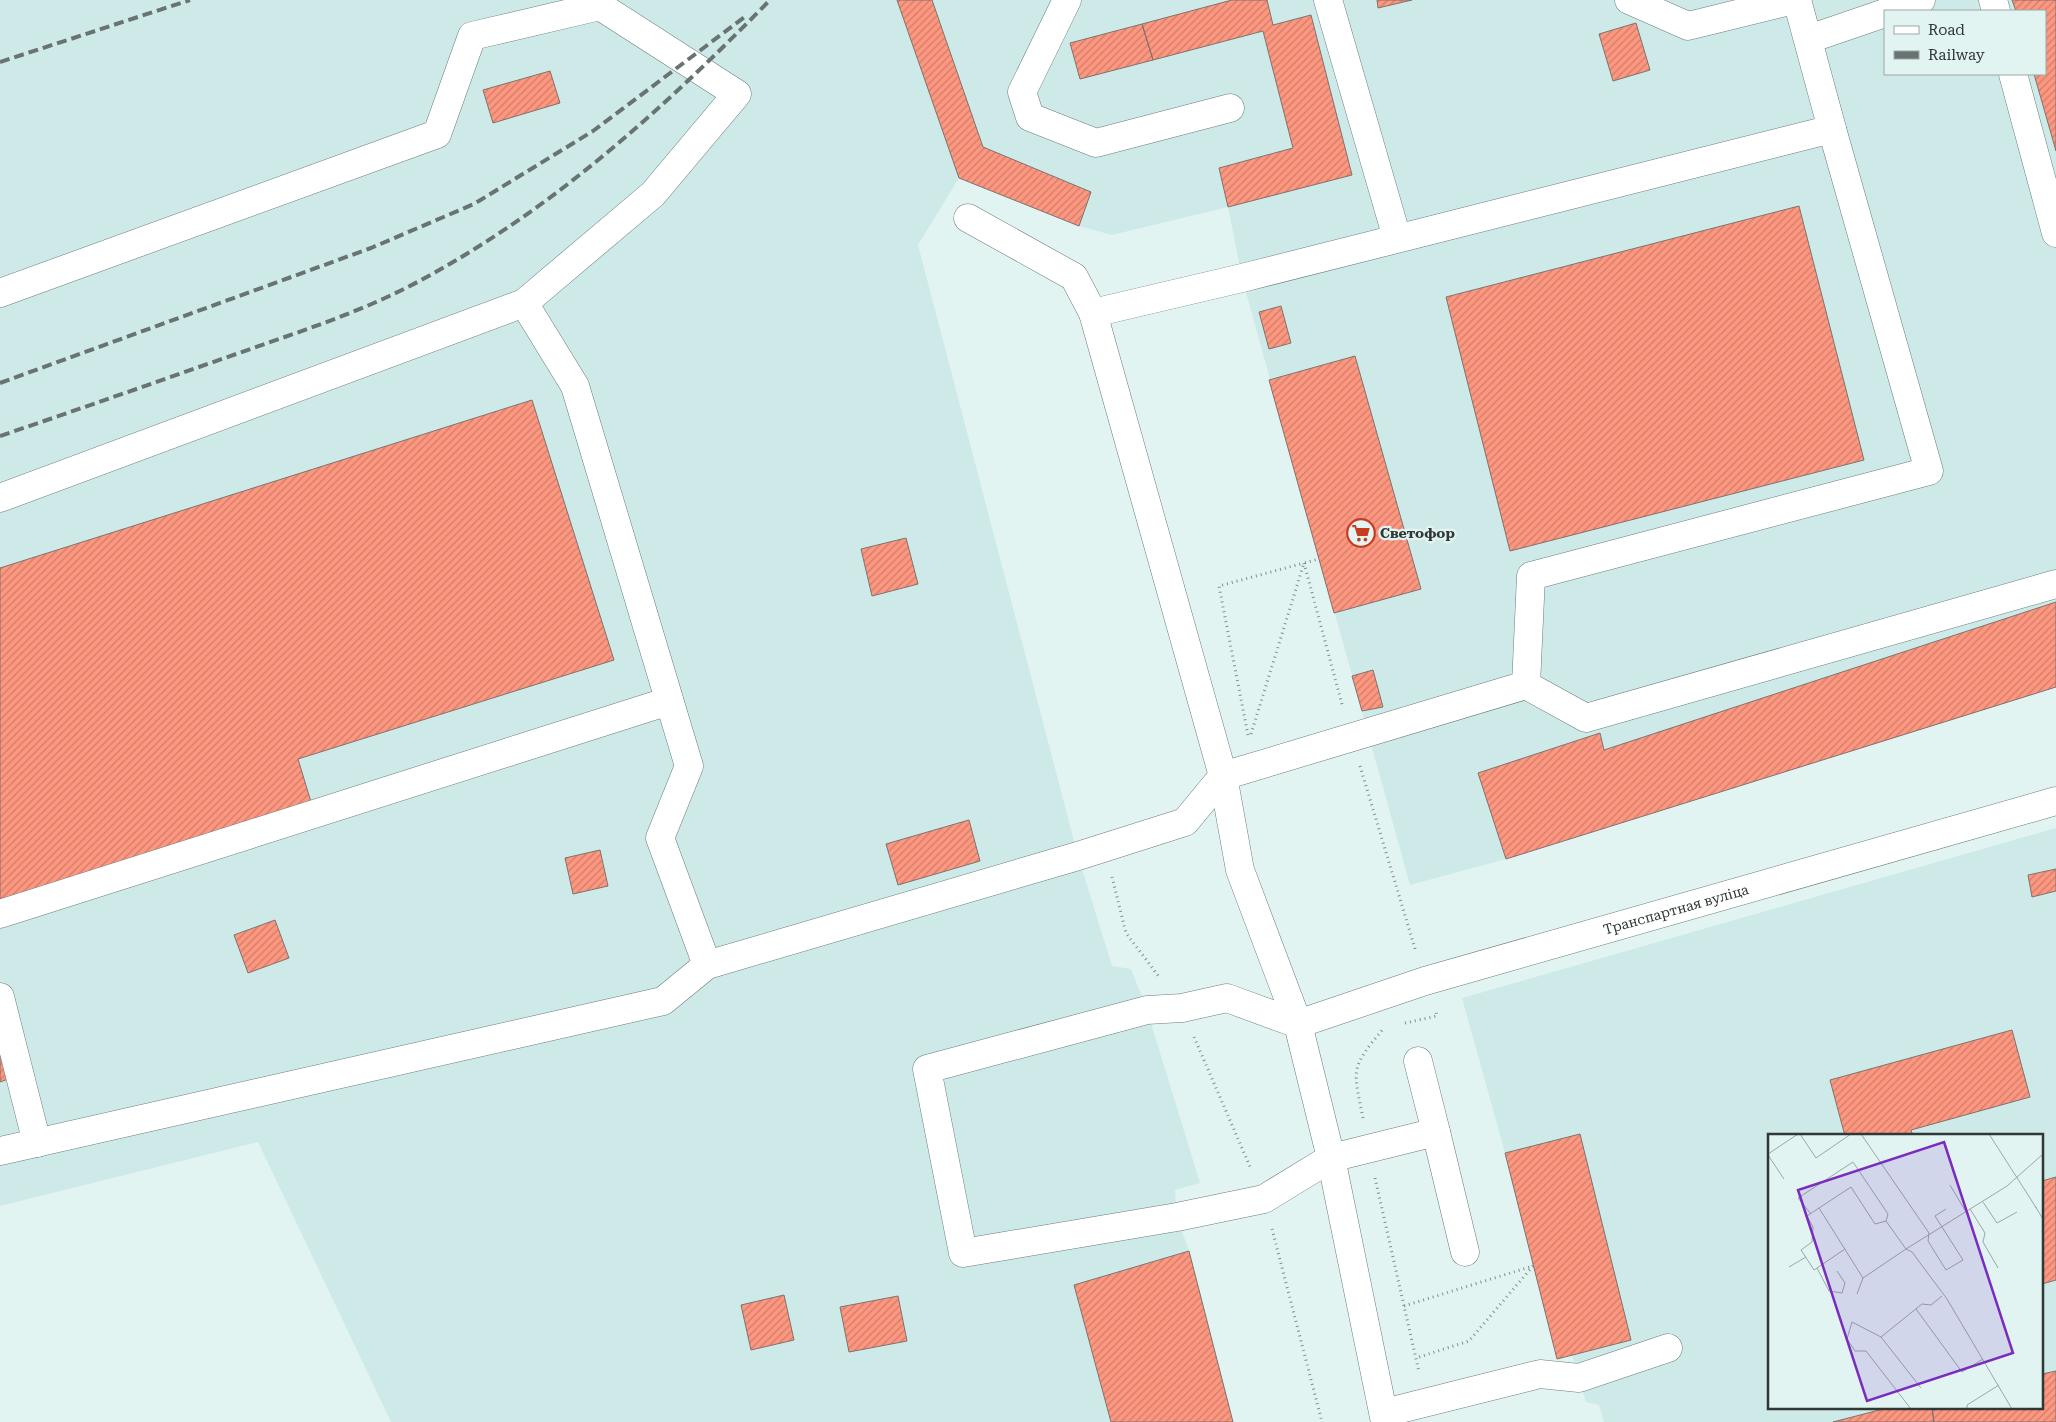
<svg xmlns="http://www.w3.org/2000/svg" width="2056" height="1422" font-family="'Roboto Serif',serif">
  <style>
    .built { fill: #ceeae8; fill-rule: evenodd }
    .building { fill: url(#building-hatch); stroke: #80716d }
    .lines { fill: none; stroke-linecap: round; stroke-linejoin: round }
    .minor-casing { stroke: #6b7c7b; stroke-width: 29 }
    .path { stroke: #828f8e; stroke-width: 3; stroke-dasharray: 1 4; stroke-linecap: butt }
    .minor { stroke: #fff; stroke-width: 28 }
    .rail { stroke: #687372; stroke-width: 4; stroke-dasharray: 10 5; stroke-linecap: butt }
    .labels { text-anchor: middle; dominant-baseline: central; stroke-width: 4.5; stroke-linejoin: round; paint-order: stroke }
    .poi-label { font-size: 14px; font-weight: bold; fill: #303737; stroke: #e1f4f2; text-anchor: start }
    .street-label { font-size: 14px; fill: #303737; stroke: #e1f4f2 }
    .inset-road { fill: none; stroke: #9aa8a7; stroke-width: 1 }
    .view { fill: #7b2cbf; fill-opacity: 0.15; stroke: #7b2cbf; stroke-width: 2.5 }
    .inset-edge { fill: none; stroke: #303737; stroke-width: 2.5 }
  </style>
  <defs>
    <pattern id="building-hatch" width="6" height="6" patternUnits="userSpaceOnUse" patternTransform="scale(1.25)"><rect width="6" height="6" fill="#fe9780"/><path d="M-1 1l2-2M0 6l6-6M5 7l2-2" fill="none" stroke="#ce7c6a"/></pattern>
  </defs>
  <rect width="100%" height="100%" fill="#e1f4f2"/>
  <!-- built -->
  <path class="built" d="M0,0H2056V687L1506,859L1410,885L1242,278L1228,207L1112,235L1079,226L959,178L918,245L1078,856L1112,966L1131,969L1147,1010L1200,1183L1175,1190L1177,1217L1189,1251L1233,1422H391L258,1142L0,1206ZM1885,11H2045V74H1885Z
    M2056,828V1422H1604L1599,1405L1586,1402L1572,1355L1557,1359L1505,1153L1462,998ZM1770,1136H2042V1408H1770Z"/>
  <!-- building -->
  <path class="building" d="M897,0H932L983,147L1091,192L1079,226L959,178Z
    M1232,0H1267L1273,25L1311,15L1352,175L1228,207L1219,168L1293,148L1263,31L1153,60L1142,24Z
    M1377,0H1412L1378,8Z
    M2012,0H2056V151L2034,74H2045V11H2016Z
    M1636,23L1650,70L1613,81L1599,34Z
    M1142,24L1153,60L1080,79L1070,43Z
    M550,71L560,103L493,123L483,90Z
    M1799,206L1864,460L1510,551L1446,297Z
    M1281,306L1291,343L1269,349L1259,312Z
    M1355,356L1421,589L1334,613L1269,380Z
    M532,400L614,660L298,759L311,802L0,900V568Z
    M906,538L918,584L872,596L861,549Z
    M2056,602V687L1506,859L1478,773L1600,733L1604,750Z
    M1373,670L1383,707L1362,711L1352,676Z
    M969,820L980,861L898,885L886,844Z
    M600,850L608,886L573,894L565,858Z
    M2056,869V891L2032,897L2028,875Z
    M275,920L289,958L248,973L234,935Z
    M2012,1030L2030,1097L1911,1130L1913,1136H1845L1830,1080Z
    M0,1040L11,1078L0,1082Z
    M1580,1134L1631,1340L1557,1359L1505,1153Z
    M2056,1177V1280L2042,1284V1181Z
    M1189,1251L1233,1422H1111L1074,1285Z
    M784,1295L794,1340L751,1350L741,1305Z
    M898,1296L907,1341L849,1352L840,1307Z
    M2056,1371V1422H1934L1932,1408H2042V1374Z
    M1887,1408H1932L1934,1422H1833Z"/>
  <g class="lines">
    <defs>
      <g id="minor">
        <path d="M1067,0L1022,92L1030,117L1096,143L1230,108"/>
        <path d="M1328,0L1397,238"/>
        <path d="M1629,0L1688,26L1794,0"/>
        <path d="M1797,0L1832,129"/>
        <path d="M1993,0L1996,11"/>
        <path d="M1888,11L1921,0"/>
        <path d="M1809,39L1885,13"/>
        <path d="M2013,74L2056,233"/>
        <path d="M0,293L437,134L472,36L600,6L737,94L653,194L524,303L0,498"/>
        <path d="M524,303L575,386L689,766L660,838L707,965"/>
        <path d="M1093,313L1242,278L1832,129L1929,471L1531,576L1526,685L1223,776L1240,870L1298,1024L1331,1158L1385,1422"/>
        <path d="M1526,685L1586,718L2056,584"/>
        <path d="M0,914L669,701"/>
        <path d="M0,997L37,1143"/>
        <path d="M1298,1024L1227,998L1182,1008L1147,1010L927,1069L963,1253L1177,1217L1264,1199L1331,1158L1436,1132L1465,1252"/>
        <path id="s1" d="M1298,1024L1425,981L2056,801"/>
        <path d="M1418,1061L1436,1132"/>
        <path d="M0,1151L663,1001L707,965L1078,856L1185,822L1223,776L1093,313L1074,277L968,218"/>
        <path d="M1384,1413L1540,1374L1579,1378L1668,1348"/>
      </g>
    </defs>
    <!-- minor casing -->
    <use href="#minor" class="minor-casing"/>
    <!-- path -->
    <path class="path" d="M1251,734L1304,563L1319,559
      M1248,735L1219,586L1304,563L1343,708
      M1360,766L1416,952
      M1112,877L1126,933L1160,978
      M1405,1023L1437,1016L1435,1010
      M1194,1037L1251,1169
      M1363,1118C1353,1068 1350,1069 1383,1029
      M1375,1178L1419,1372
      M1272,1229L1322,1422
      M1404,1306L1533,1266L1469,1341L1416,1358"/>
    <!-- minor -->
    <use href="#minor" class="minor"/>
    <!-- rail -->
    <path class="rail" d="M0,62L190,0
      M0,383L371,248L474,204L593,131L746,16
      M0,436C80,409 159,381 239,353C301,331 365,311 423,279C556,207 665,107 770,0"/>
  </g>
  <!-- icons -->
  <defs>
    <symbol id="supermarket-ring" viewBox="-11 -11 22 22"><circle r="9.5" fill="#e1f4f2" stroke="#c63c1f" stroke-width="1.5"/><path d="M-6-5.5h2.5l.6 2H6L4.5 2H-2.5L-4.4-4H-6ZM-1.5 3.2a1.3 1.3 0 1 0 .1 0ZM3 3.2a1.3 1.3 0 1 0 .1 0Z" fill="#c63c1f"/></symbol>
  </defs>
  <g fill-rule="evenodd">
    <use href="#supermarket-ring" x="1345" y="517" width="32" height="32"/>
  </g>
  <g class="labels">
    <!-- poi labels -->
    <g class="poi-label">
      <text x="1380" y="533">Светофор</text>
    </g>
    <!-- street labels -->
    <g class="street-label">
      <text stroke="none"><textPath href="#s1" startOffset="395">Транспартная вуліца</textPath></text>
    </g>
  </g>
  <!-- overview -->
  <g transform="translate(1768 1134)">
    <rect width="275" height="275" fill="#e1f4f2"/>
    <path class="inset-road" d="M32,0L48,24L83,0M93,0L161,99M221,0L269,75M0,20L30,0M0,21L16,45M182,51L198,78M215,68L229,89L249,78M267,72L275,85M51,74L39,82L45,93L44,108L33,116L46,136L77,115M202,75L217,99L215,108L230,134M43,80L30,64L85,28L120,80L118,87M161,99L160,107L178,136L195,126L167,82L178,75M21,133L38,123M49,134L61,157L74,159L77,149L69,137M95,144L51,74L83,53L107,90L118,87L138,115L239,52L275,20M89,160L95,144L138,115L144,118L179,165L244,275M148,175L194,238L215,225M113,203L154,170L163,171L174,162M143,275L98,217H87L79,205L84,188L113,203L153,254M199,275V271L231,251"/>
    <path class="view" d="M176,8L245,219L99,267L30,56Z"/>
    <rect width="275" height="275" class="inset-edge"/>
  </g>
  <!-- legend -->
  <rect x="1884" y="10" width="162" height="65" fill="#e1f4f2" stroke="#9aa8a7"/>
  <rect x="1894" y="26" width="25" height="8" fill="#ffffff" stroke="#9aa8a7"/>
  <text x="1928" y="35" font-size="15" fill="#303737">Road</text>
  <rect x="1894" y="51" width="25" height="8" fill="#687372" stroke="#9aa8a7"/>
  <text x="1928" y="60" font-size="15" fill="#303737">Railway</text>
</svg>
